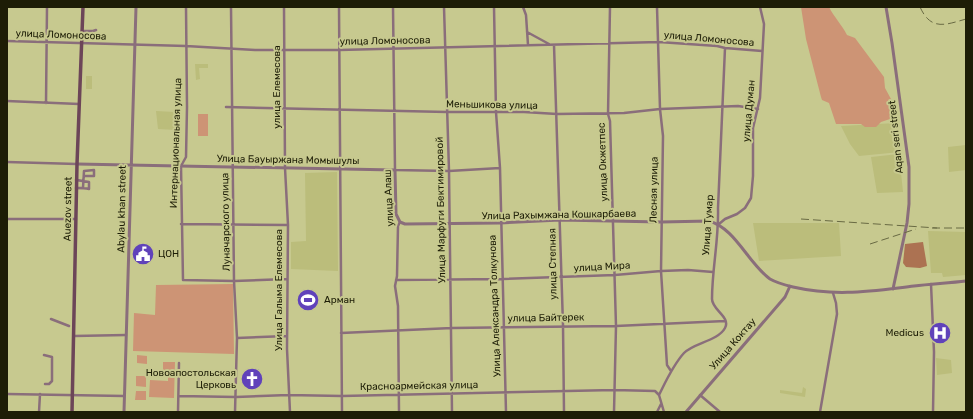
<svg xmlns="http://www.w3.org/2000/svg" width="973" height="419" font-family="Rubik,sans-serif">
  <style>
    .built { fill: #bbbd7b }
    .green { fill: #cd9475 }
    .forest { fill: #ac7252 }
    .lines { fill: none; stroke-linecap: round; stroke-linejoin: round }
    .minor { stroke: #8a6e7b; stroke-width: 2.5 }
    .tertiary { stroke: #8a6e7b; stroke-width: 3 }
    .secondary { stroke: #6c4558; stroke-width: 3.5 }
    .rail { stroke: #696a43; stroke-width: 1; stroke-dasharray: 8 4; stroke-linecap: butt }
    .labels { text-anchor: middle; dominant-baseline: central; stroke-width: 4; stroke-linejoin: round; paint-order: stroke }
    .street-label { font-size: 10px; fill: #1d1d06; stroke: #c7c98f }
    .poi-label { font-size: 10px; fill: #1d1d06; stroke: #c7c98f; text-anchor: start }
  </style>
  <rect width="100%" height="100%" fill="#c7c98f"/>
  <path class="built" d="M195,64H208V68H199L200,79L196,80Z
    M86,76H92V89H86Z
    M156,111L175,112L176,130L158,129Z
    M896,123L900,152L859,156L850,144L841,126Z
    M966,145V170L949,172L948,147Z
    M899,154L903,192L877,193L871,157Z
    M337,172L338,271L291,269V242L306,241L305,173Z
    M753,223H839L841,256L759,261Z
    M928,231L966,232V275L943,277L942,273H931Z
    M936,358L951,360L952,373L937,375Z
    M803,387L806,389L805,397L780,393V390L802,393Z"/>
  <path class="green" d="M801,7H829C834,17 842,25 847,35L855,38L884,77L885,88L891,99L890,104L897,110L898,114L896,117L881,122L876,127H865L861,124H836L829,103L822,100L821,97L806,39Z
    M198,114H208V136H198Z
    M233,284L234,354L133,351L134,313L155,315L156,285Z
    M137,355L147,356V364L137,363Z
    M163,362H175L174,398L149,397L150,380L168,381V376L163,375Z
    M136,376H146V387L136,386Z
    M136,391H146V400H135Z"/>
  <path class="forest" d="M923,242L927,266L920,268L906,267L903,263L905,244Z"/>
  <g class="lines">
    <path class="minor" d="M186,7L187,107L186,157L181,166L183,280L234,281L287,279
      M231,7L234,281L237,338L235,412
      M284,7L285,168L288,225L287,349L290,412
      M339,7L342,412
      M393,7L395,170L449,171L500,168
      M444,7L449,171L452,412
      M494,7L496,112L500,168L506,412
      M523,7L526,15L528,45
      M610,7L608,114L610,121L616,326L614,412
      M657,7L660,109L663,136L661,271L667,365L671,371
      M82,31H93L96,30
      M527,32L549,44
      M7,41L186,46L255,50H339L659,42L717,46L725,48L762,51
      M554,45L563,325L564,412
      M7,101L79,104
      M46,103L47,7
      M226,107L447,112H524L557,114L624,113L660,109L738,106L758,109
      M7,162L77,164
      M76,180L89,182V189C85,188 81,188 76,188H83L84,171L94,170V176H84L83,181L77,180
      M7,219H76
      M181,224L288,225
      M719,224L725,219L737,214L745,208L751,198L753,176V128L760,98L764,24L760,7
      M396,280L503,279L615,275L661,271L688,270L713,272
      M931,284L934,352L933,412
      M51,319L69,326
      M341,333L452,328L616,326L725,321
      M74,336L126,335
      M237,338L287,336
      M44,355L52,357V381L49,384H45
      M7,394L124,396
      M700,395L720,412
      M179,396L236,397L288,395L342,396L614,390L655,391L659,395
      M39,412L40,394
      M178,412L179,363
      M399,412L398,306L395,286L397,276L398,226L400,222
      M657,412L661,404
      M664,412L659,395C666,381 673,365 684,353C693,343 718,341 725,328C731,317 712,310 712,299C712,269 719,239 718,208L725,48
      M820,412L837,314L836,303L833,293"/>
    <path class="tertiary" d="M886,7L892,43L909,167V204L907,223L893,289
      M77,164L395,170L396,214L400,222L405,224L500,223L560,220L661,222L709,221C735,228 748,263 770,279C777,283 785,285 793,287C837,297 871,291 914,286C931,284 949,283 966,281
      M124,412L136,7
      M686,412L785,297L790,286"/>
    <path class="secondary" d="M72,412L77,164L83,7"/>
    <path class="rail" d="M920,7C931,31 945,25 966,19
      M801,219L937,228
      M932,228H966
      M870,244L916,229"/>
  </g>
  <defs>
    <g id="civic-disc" transform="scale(1.15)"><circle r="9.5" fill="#6042ba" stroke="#c7c98f"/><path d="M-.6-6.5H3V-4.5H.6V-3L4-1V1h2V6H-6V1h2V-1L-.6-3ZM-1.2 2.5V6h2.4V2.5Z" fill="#fff"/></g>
    <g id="stadium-disc" transform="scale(1.15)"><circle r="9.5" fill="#6042ba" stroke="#c7c98f"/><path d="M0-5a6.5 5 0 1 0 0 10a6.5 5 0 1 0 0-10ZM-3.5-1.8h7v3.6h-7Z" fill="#fff"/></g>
    <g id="hospital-disc" transform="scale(1.15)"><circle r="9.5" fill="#6042ba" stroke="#c7c98f"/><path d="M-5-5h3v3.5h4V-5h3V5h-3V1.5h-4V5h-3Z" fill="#fff"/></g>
    <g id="church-disc" transform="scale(1.15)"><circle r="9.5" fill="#6042ba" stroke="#c7c98f"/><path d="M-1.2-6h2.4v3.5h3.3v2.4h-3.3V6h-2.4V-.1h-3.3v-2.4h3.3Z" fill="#fff"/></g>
  </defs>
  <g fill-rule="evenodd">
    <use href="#civic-disc" x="143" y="254"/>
    <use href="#stadium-disc" x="308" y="300"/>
    <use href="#hospital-disc" x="940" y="333"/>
    <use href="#church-disc" x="252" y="379"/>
  </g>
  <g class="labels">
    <g class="street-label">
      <text transform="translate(61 35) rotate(2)">улица Ломоносова</text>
      <text transform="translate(709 39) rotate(5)">улица Ломоносова</text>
      <text transform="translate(385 41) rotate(-1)">улица Ломоносова</text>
      <text transform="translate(277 87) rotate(-90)">улица Елемесова</text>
      <text transform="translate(492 105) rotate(1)">Меньшикова улица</text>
      <text transform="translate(749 111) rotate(-85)">улица Думан</text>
      <text transform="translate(896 137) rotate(-96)">Aqan seri street</text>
      <text transform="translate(176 143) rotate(-88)">Интернациональная улица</text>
      <text transform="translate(288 160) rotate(1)">Улица Бауыржана Момышулы</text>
      <text transform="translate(603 162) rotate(-92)">улица Окжетпес</text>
      <text transform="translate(654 190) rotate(-89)">Лесная улица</text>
      <text transform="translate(389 198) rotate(-93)">улица Алаш</text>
      <text transform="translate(68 209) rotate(-89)">Auezov street</text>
      <text transform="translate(122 209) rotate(-89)">Abylau khan street</text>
      <text transform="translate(441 210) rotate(-91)">Улица Марфуги Бектимировой</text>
      <text transform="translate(559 215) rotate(-1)">Улица Рахымжана Кошкарбаева</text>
      <text transform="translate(226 222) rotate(-91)">Луначарского улица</text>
      <text transform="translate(708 225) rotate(-86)">Улица Тумар</text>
      <text transform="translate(553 264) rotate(-91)">улица Степная</text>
      <text transform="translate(602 267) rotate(-3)">улица Мира</text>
      <text transform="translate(279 290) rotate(-90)">Улица Галыма Елемесова</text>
      <text transform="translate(495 306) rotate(-92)">Улица Александра Толкунова</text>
      <text transform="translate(546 318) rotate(-1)">улица Байтерек</text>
      <text transform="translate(733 344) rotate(-49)">Улица Коктау</text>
      <text transform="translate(419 386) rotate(-1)">Красноармейская улица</text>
    </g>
    <g class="poi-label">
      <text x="158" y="254">ЦОН</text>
      <text x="324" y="300">Арман</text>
      <text x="924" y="333" text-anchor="end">Medicus</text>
      <text x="236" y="373" text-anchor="end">Новоапостольская<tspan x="236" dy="12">Церковь</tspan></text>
    </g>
  </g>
  <rect width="973" height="419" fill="none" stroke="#1d1d06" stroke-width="16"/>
</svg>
